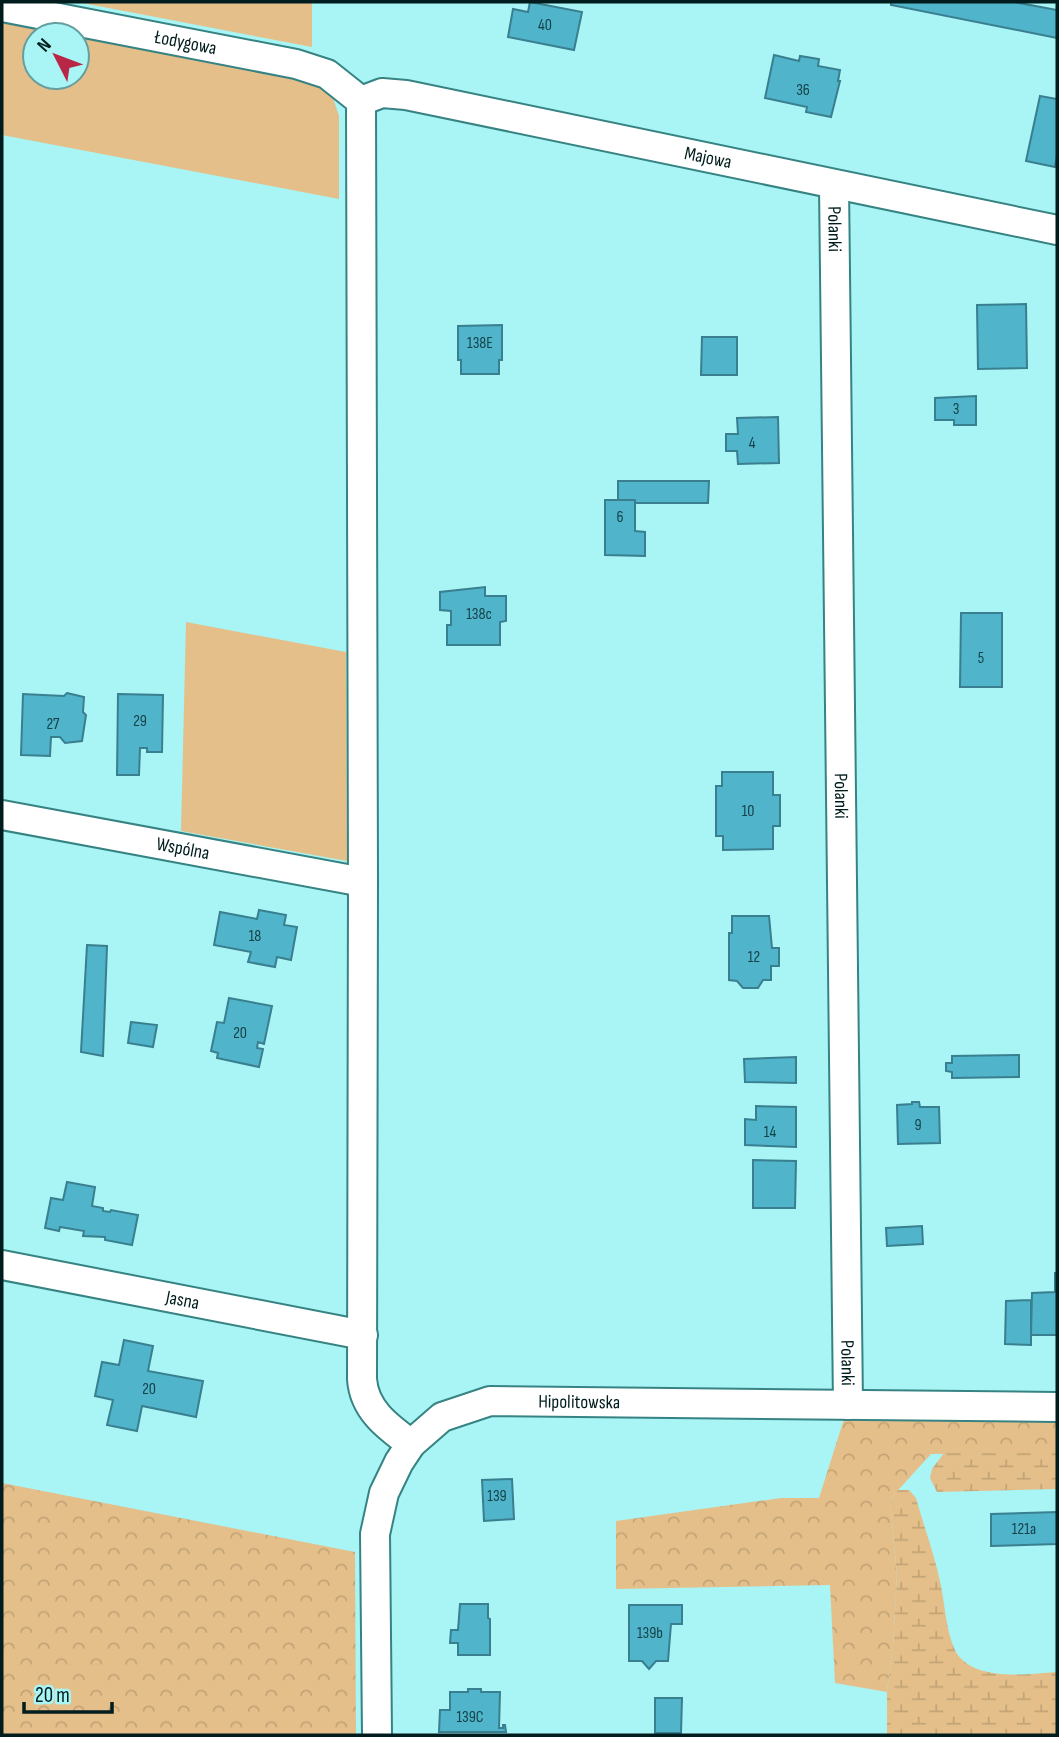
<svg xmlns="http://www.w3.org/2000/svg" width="1059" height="1737" font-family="'Sofia Sans Condensed',sans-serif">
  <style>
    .grass { fill: #e5bf8a }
    .forest { fill: url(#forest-crowns) }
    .wetland { fill: url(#wetland-marsh) }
    .building { fill: #50b4cb; stroke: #397f8f; stroke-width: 2 }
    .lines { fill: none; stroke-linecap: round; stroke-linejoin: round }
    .minor-casing { stroke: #378383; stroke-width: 32 }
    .minor { stroke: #fff; stroke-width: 28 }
    .labels { text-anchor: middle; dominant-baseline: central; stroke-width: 5; stroke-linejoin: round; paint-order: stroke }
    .number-label { font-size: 16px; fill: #144248 }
    .street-label { font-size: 19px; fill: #001c1c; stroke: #a9f4f4 }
  </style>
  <defs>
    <pattern id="forest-crowns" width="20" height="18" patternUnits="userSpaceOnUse" patternTransform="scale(1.75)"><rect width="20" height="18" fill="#e5bf8a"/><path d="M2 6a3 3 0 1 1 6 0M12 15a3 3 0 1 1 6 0" fill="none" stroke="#c3a476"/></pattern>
    <pattern id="wetland-marsh" width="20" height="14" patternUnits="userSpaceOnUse" patternTransform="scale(1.75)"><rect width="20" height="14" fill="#e5bf8a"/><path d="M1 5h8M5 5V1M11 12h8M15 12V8" fill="none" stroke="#c3a476"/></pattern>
  </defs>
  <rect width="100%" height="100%" fill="#a9f4f4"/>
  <path class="grass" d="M77,2H312V47Z
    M2,22L66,35H35V77H77V37L300,80L331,92L339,116V199L2,135Z
    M186,622L346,652L347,861L181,831Z"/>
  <path class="forest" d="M844,1419L1057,1420V1453L931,1454L890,1499L897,1576L893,1645L887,1692L835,1683L830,1585L616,1589V1521L781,1498H819Z
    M2,1483L355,1552L356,1735H2Z"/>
  <path class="wetland" d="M944,1453H1057V1489L937,1492L930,1478L932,1469Z
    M898,1490H909L916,1498C924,1527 935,1556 941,1586C945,1606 946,1629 954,1648C969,1683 1028,1674 1057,1672V1735H887V1692L893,1645L897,1576L890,1499Z"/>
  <path class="building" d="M530,2L582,12L574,50L508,37L513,9L528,12Z
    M891,2H1014L1057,10V38L891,5Z
    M774,55L799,61L800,56L819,59L818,66L840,70L838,81H840L831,117L806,112L807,107L765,98Z
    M1040,96L1057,99V155L1055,167L1026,161Z
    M1026,304L1027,368L978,369L977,305Z
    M502,325V360H499V374H461V360H458V326Z
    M702,337H737V375H701Z
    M976,396V425H954V420H935V398Z
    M778,417L779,463L738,464L737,451H726V434H738L737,418Z
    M618,481H709L708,503H635V500H618Z
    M605,500H635V531L645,532V556L605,555Z
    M485,587V596H506V621L500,622V645H447V625H451V611L440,610V592Z
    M961,613H1002V687H960Z
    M67,693L84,697L83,712L86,715L82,741L65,743L60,737H51L50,756L21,755L23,694L64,696Z
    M118,694L163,695L162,752H147V748H140L139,775H117Z
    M722,772H773V795H780V826H773V849L723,850V836H716V786H722Z
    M259,910L286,915L284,925L297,927L291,960L277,957L275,967L248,962L251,952L214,945L220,912L257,919Z
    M732,916H769L772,948H779V966H771V980H763L758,988H743L737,981L729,980V933H732Z
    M87,945L107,946L103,1056L81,1052Z
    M229,998L272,1006L264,1044L258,1042L257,1048L263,1049L259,1067L217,1058L218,1053L211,1051L217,1022L224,1023Z
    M131,1022L157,1025L153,1047L128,1043Z
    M1019,1055V1077L952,1078V1072L946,1071V1063H952V1056Z
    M796,1057V1083L745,1082L744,1059Z
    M912,1102H919L920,1107H939L940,1143L898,1144L897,1105L912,1104Z
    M756,1106L796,1107V1147L745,1145V1119L756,1120Z
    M753,1160L796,1161L795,1208H753Z
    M67,1182L95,1187L92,1206L103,1208V1211L110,1212L111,1210L138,1215L132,1245L105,1240V1237L83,1236L84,1231L60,1227L59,1231L45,1228L51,1198L63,1200Z
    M922,1226L923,1244L887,1246L886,1228Z
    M1055,1273H1057V1335H1031L1032,1293L1055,1292Z
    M1031,1300V1345L1005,1344L1006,1301Z
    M124,1340L153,1346L148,1371L203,1381L196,1417L142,1406L137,1431L107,1425L113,1400L95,1396L102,1362L119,1365Z
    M512,1479L514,1519L484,1521L482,1480Z
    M1057,1512V1544L991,1546V1514Z
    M460,1604H488V1618L490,1619V1655H458V1643H450L451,1630H458Z
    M629,1605H682V1624H671L668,1661H656L649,1669L642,1661H629Z
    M468,1689H481V1692H500L499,1728H503V1725H505L506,1732H439L440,1710H450V1692H468Z
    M655,1698H682L681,1733H655Z"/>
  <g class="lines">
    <g class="minor-casing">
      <g id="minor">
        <path id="s1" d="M2,7L296,64L327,74L361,101"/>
        <path d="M361,101L363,882L362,1379C364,1410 388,1427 411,1444"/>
        <path id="s2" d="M361,101L382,93L406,95L1057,230"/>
        <path id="s3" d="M834,185L848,1405"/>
        <path id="s4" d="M2,815L363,882"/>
        <path id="s5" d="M2,1265L363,1335"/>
        <path id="s6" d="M377,1735L375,1534L384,1493L399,1462L411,1444L442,1417L490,1401L1057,1407"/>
      </g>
    </g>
    <use href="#minor" class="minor"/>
  </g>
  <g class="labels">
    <g class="number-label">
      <text x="545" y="25">40</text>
      <text x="803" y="90">36</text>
      <text x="480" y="343">138E</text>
      <text x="956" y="409">3</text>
      <text x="752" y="443">4</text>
      <text x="620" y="517">6</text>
      <text x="479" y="614">138c</text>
      <text x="981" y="658">5</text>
      <text x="140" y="721">29</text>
      <text x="53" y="724">27</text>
      <text x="748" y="811">10</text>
      <text x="255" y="936">18</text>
      <text x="754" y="957">12</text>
      <text x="240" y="1033">20</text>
      <text x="918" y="1125">9</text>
      <text x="770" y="1132">14</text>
      <text x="149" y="1389">20</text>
      <text x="497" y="1496">139</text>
      <text x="1024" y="1529">121a</text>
      <text x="650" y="1633">139b</text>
      <text x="470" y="1717">139C</text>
    </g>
    <g class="street-label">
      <text stroke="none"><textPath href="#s1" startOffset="187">Łodygowa</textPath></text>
      <text stroke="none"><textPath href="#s2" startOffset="355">Majowa</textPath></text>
      <text stroke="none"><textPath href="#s3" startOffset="44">Polanki</textPath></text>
      <text stroke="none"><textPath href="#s3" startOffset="611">Polanki</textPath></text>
      <text stroke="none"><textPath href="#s4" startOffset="184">Wspólna</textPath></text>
      <text stroke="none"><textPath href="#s5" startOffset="184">Jasna</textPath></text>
      <text stroke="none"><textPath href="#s3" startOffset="1178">Polanki</textPath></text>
      <text stroke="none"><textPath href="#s6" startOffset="480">Hipolitowska</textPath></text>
    </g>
  </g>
  <rect width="1059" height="1737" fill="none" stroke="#001c1c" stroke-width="7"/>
  <g transform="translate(56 56) rotate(312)"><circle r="33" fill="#a9f4f4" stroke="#659e9e" stroke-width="2"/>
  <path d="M0-5L12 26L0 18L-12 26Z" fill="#b82745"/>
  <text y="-10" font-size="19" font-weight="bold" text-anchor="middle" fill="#001c1c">N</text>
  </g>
  <path d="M24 1702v10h88v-10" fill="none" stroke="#001c1c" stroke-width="3.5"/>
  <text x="35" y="1702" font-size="21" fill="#001c1c" stroke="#a9f4f4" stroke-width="5" paint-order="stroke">20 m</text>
</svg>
